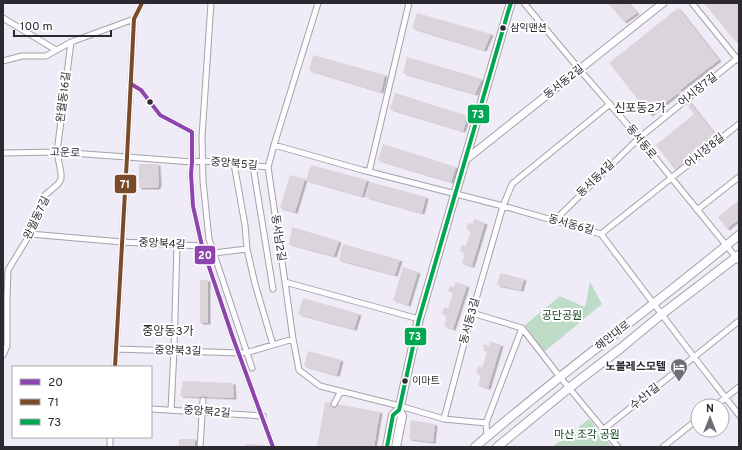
<svg xmlns="http://www.w3.org/2000/svg" width="742" height="450" font-family="Overpass,'Noto Sans KR',sans-serif">
  <style>
    .green { fill: #bedbc7 }
    .building { fill: #dbd4db; filter: url(#shadow) }
    .lines { fill: none; stroke-linecap: round; stroke-linejoin: round }
    .minor-casing { stroke: #a5a2a9; stroke-width: 7 }
    .secondary-casing { stroke: #a5a2a9; stroke-width: 9 }
    .primary-casing { stroke: #a5a2a9; stroke-width: 10 }
    .minor { stroke: #fdfcfe; stroke-width: 5 }
    .secondary { stroke: #fdfcfe; stroke-width: 7 }
    .primary { stroke: #fdfcfe; stroke-width: 8 }
    .bus-1-casing { stroke: #fff; stroke-width: 7 }
    .bus-2-casing { stroke: #fff; stroke-width: 7 }
    .bus-3-casing { stroke: #fff; stroke-width: 7 }
    .bus-1 { stroke: #8e44ad; stroke-width: 4 }
    .bus-2 { stroke: #7a4b2a; stroke-width: 4 }
    .bus-3 { stroke: #00a651; stroke-width: 4 }
    .bus-dot { fill: #2c2931; stroke: #fff; stroke-width: 1.5 }
    .labels { text-anchor: middle; dominant-baseline: central; stroke-width: 4; stroke-linejoin: round; paint-order: stroke }
    .bus-label { font-size: 10px; fill: #2c2931; stroke: #fff; text-anchor: start }
    .street-label { font-size: 11px; fill: #2c2931; stroke: #fff }
    .park-label { font-size: 11px; fill: #134421; stroke: #fff }
    .poi-label { font-size: 11px; font-weight: bold; fill: #2c2931; stroke: #fff; text-anchor: end }
    .neighbourhood-label { font-size: 12px; fill: #2c2931; stroke: #fff }
    .line-badge { stroke: #fff; stroke-width: 1.5 }
    .badge-label { font-size: 11px; text-anchor: middle; font-weight: bold; fill: #fff }
  </style>
  <defs>
    <filter id="shadow"><feDropShadow dx="2.5" dy="1.5" stdDeviation="0" flood-color="#0004"/></filter>
  </defs>
  <rect width="100%" height="100%" fill="#f0ecf7"/>
  <path class="green" d="M590,282L602,304L544,352L525,325L560,296L585,307Z
    M589,419L612,447H552Z"/>
  <path class="building" d="M608,3H628L637,13L624,22Z
    M704,3H739V39L736,42Z
    M678,8L719,60L680,90L717,137L675,170L656,145L694,114L678,93L650,115L609,63Z
    M417,13L491,34L484,50L412,28Z
    M313,55L385,75L381,92L309,70Z
    M407,57L482,79L475,94L403,73Z
    M395,93L468,116L463,131L390,109Z
    M383,144L456,167L451,182L378,160Z
    M139,164H158L159,185L157,188H139Z
    M311,165L367,180L362,196L306,180Z
    M290,175L305,179L295,212L280,208Z
    M370,182L426,197L422,213L366,197Z
    M739,200V219L727,229L718,217Z
    M474,219L485,223L472,266L462,263L465,253L460,251L462,245L466,246L471,230L466,229L468,223L473,224Z
    M292,227L339,241L334,256L289,244Z
    M343,244L400,260L395,275L339,260Z
    M403,267L418,272L408,305L393,300Z
    M500,273L524,279L521,290L497,285Z
    M200,280H208V323H200Z
    M456,282L467,286L453,329L444,326L447,316L442,314L444,307L448,309L453,293L448,291L450,286L454,287Z
    M303,298L359,314L354,329L298,314Z
    M490,341L501,345L488,388L478,385L481,375L476,373L478,366L482,368L487,352L483,350L484,344L489,346Z
    M308,351L341,360L337,375L304,366Z
    M183,381L233,383L234,398L180,396Z
    M325,402L380,412L374,447H317Z
    M411,420L435,424L433,442L409,439Z
    M179,439H195V447H179Z
    M246,444L264,445V447H246Z"/>
  <g class="lines">
    <g class="minor-casing">
      <path id="minor" d="M211,3L202,137L203,181L209,239L252,368
        M318,3L274,145L268,167L285,282L293,339L299,370L320,386L400,406L444,419L486,423
        M524,3L580,70L639,138L739,261
        M692,3L738,60
        M3,18L56,50
        M3,61L22,56H46L71,42L134,19
        M131,84L141,90L160,115L192,132V162L191,174L193,206L202,246L233,338L273,447
        M274,145L362,170L503,206L601,234L694,357L739,415
        M3,153L57,152L127,157L192,162L203,161L268,167
        M234,164L245,225L247,249
        M253,166L273,289
        M369,172L409,3
        M697,210L739,177
        M554,221L639,138L739,57
        M30,234L122,242L202,246
        M601,234L739,124
        M214,253L247,249L255,284L273,345
        M285,282L419,319
        M472,313L522,328L560,377L618,447
        M116,349L240,353L249,352L293,339
        M3,355L7,346V297L8,270L30,234L44,196L58,184L61,179V173L57,152L71,42
        M115,367L127,157L134,19L142,3
        M334,404L341,391
        M715,406L739,387
        M151,409L263,416
        M171,410L174,350L177,245
        M444,419L472,313L503,206L512,184L610,104
        M604,429L739,321
        M487,436L486,423L522,328
        M110,447V437
        M200,447L203,400
        M663,447L698,419"/>
    </g>
    <g class="secondary-casing">
      <path id="secondary" d="M464,161L663,3"/>
    </g>
    <g class="primary-casing">
      <path id="primary" d="M387,447L393,415L399,410L400,406L419,319L508,12L511,3
        M396,447L402,416L399,410
        M475,447C560,373 652,308 739,235
        M497,447L569,388L621,348L662,314L739,255"/>
    </g>
    <use href="#minor" class="minor"/>
    <use href="#secondary" class="secondary"/>
    <use href="#primary" class="primary"/>
    <g class="bus-1-casing">
      <path id="bus-1" d="M131,84L141,90L160,115L192,132V162L191,174L193,206L202,246L233,338L273,447"/>
    </g>
    <g class="bus-2-casing">
      <path id="bus-2" d="M115,367L127,157L134,19L142,3"/>
    </g>
    <g class="bus-3-casing">
      <path id="bus-3" d="M387,447L393,415L399,410L400,406L419,319L508,12L511,3"/>
    </g>
    <use href="#bus-1" class="bus-1"/>
    <use href="#bus-2" class="bus-2"/>
    <use href="#bus-3" class="bus-3"/>
  </g>
  <defs>
    <g id="hotel-pin" transform="scale(0.9)"><path d="M0 17L-7.5 6A9.5 9.5 0 1 1 7.5 6Z" fill="#716d76" stroke="#fff"/><path d="M-6-4.5h1.5V1H6V5H4.5V3h-9V5H-6ZM-4 0a1.8 1.8 0 1 1 3.6 0ZM.5 0V-2.5h3Q6-2.5 6 0Z" fill="#fff"/></g>
  </defs>
  <g fill-rule="evenodd">
    <use href="#hotel-pin" x="679" y="367"/>
  </g>
  <g class="bus-dot">
    <circle cx="503" cy="28" r="3.5"/>
    <circle cx="150" cy="102" r="3.5"/>
    <circle cx="405" cy="381" r="3.5"/>
  </g>
  <g class="labels">
    <g class="bus-label">
      <text x="510" y="28">삼익맨션</text>
      <text x="412" y="381">이마트</text>
    </g>
    <g class="street-label">
      <text transform="translate(564 82) rotate(-38)">동서동2길</text>
      <text transform="translate(698 90) rotate(-39)">어시장7길</text>
      <text transform="translate(64 97) rotate(-83)">완월동16길</text>
      <text transform="translate(641 142) rotate(51)">동서동로</text>
      <text transform="translate(705 151) rotate(-39)">어시장8길</text>
      <text transform="translate(65 153) rotate(2)">고운로</text>
      <text transform="translate(234 164) rotate(5)">중앙북5길</text>
      <text transform="translate(596 179) rotate(-44)">동서동4길</text>
      <text transform="translate(37 218) rotate(-65)">완월동7길</text>
      <text transform="translate(571 225) rotate(16)">동서동6길</text>
      <text transform="translate(278 238) rotate(82)">동서남2길</text>
      <text transform="translate(162 244) rotate(3)">중앙북4길</text>
      <text transform="translate(470 321) rotate(-75)">동서동3길</text>
      <text transform="translate(613 336) rotate(-38)">해안대로</text>
      <text transform="translate(178 351) rotate(2)">중앙북3길</text>
      <text transform="translate(645 397) rotate(-39)">수산1길</text>
      <text transform="translate(207 412) rotate(4)">중앙북2길</text>
    </g>
    <g class="park-label">
      <text x="562" y="316">공단공원</text>
      <text x="587" y="435">마산 조각 공원</text>
    </g>
    <g class="poi-label">
      <text x="666" y="367">노블레스모텔</text>
    </g>
    <g class="neighbourhood-label">
      <text x="640" y="109">신포동2가</text>
      <text x="168" y="332">중앙동3가</text>
    </g>
  </g>
  <g class="line-badge">
    <rect x="467" y="104" width="23" height="20" rx="4" fill="#00a651"/>
    <rect x="114" y="174" width="23" height="20" rx="4" fill="#7a4b2a"/>
    <rect x="194" y="245" width="22" height="20" rx="4" fill="#8e44ad"/>
    <rect x="404" y="327" width="23" height="19" rx="4" fill="#00a651"/>
  </g>
  <g class="badge-label">
    <text x="478" y="118">73</text>
    <text x="125" y="188">71</text>
    <text x="205" y="259">20</text>
    <text x="415" y="340">73</text>
  </g>
  <rect width="742" height="450" fill="none" stroke="#2c2931" stroke-width="8"/>
  <rect x="12" y="366" width="140" height="72" fill="#ffffff" stroke="#aba9ad"/>
  <rect x="20" y="379" width="20" height="6" fill="#8e44ad" stroke="#aba9ad"/>
  <text x="48" y="386" font-size="12" fill="#2c2931">20</text>
  <rect x="20" y="399" width="20" height="6" fill="#7a4b2a" stroke="#aba9ad"/>
  <text x="48" y="406" font-size="12" fill="#2c2931">71</text>
  <rect x="20" y="419" width="20" height="6" fill="#00a651" stroke="#aba9ad"/>
  <text x="48" y="426" font-size="12" fill="#2c2931">73</text>
  <g transform="translate(710 418)"><circle r="19" fill="#ffffff" stroke="#aba9ad"/>
  <path d="M0-3L7 15L0 10L-7 15Z" fill="#716d76"/>
  <text y="-6" font-size="11" font-weight="bold" text-anchor="middle" fill="#2c2931">N</text>
  </g>
  <path d="M14 30v6h97v-6" fill="none" stroke="#2c2931" stroke-width="2"/>
  <text x="20" y="30" font-size="12" fill="#2c2931" stroke="#ffffff" stroke-width="3" paint-order="stroke">100 m</text>
</svg>
